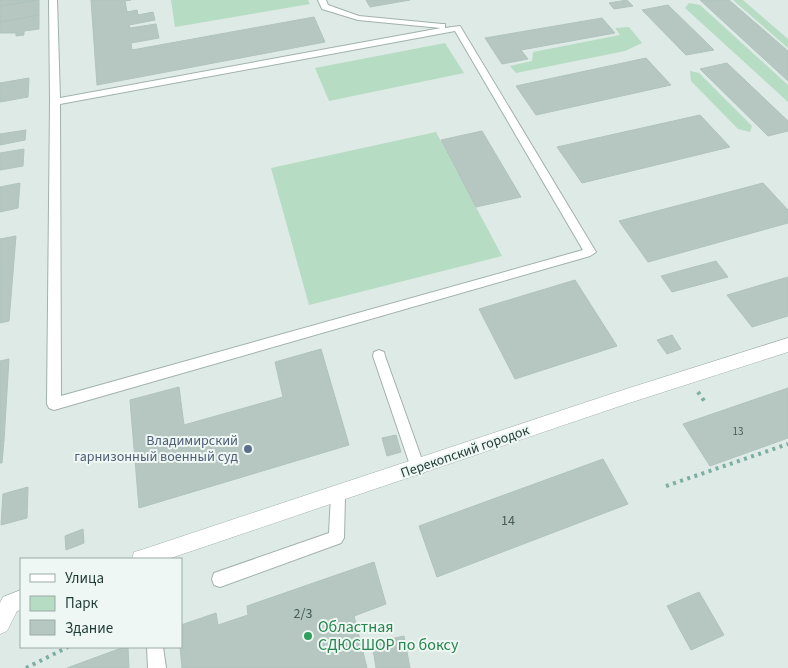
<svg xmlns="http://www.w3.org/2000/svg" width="788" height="668" font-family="'Source Sans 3',sans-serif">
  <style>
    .green { fill: #b6dcc3 }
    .building { fill: #b6c7c1; stroke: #b0c3bd }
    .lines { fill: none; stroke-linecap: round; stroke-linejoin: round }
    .lane-casing { stroke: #a1b1ac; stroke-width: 2 }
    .street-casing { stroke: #a1b1ac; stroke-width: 1 }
    .path { stroke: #7eaea2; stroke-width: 4; stroke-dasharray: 3 4.5; stroke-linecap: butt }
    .lane { fill: #fff; fill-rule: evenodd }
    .street { fill: #fff; fill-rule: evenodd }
    .service-dot { fill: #5c6f8a; stroke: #eef7f3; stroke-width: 2 }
    .leisure-dot { fill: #2e9e5b; stroke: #eef7f3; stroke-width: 2 }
    .labels { text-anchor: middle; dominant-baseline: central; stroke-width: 4; stroke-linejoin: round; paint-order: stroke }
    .number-label { font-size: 11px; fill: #455c57 }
    .service-label { font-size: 14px; fill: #4e5e75; stroke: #eef7f3; text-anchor: end }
    .street-label { font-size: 14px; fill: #1f3934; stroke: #eef7f3 }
    .near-number-label { font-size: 14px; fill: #455c57 }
    .near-leisure-label { font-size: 16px; fill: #27864d; stroke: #eef7f3; text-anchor: start }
  </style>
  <rect width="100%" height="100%" fill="#deeae5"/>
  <path class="green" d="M171,0H308L310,4L175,27Z
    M733,0H743L788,39V48Z
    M689,3L700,5L788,85V102L685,8Z
    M629,27L642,43L625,51L516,73L510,66L532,61L533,52L620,35L615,28Z
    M445,43L464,73L329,101L315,68Z
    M690,71L699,73L752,126L750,132L738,129L691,81Z
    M436,132L502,256L309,305L271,168Z"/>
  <path class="building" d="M0,0H38L0,6Z
    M39,0V15L0,22V6Z
    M91,0H131L125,1L127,12L137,10L138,15L153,12L155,20L129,25L130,28L156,24L159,38L131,43L132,50L314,17L325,42L97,85Z
    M366,0H410L370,7Z
    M627,0L633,6L614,9L609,3Z
    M700,0H729L788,51V81Z
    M668,5L714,50L686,55L642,10Z
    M39,15V29L24,31V35L16,36V33H0V22Z
    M602,18L615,33L521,50L528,59L502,64L485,38Z
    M646,58L671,85L536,115L516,86Z
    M727,63L788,121V131L768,136L700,69Z
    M29,78L28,97L0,102V83Z
    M700,115L730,147L582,183L557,147Z
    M26,130L25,140L0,145V134Z
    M482,131L521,197L476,207L441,140Z
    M24,149L23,166L0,170V153Z
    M20,183L18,208L0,212V187Z
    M763,183L788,210V223L648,262L619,221Z
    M16,236L9,321L0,323V239Z
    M716,261L728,277L672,292L661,276Z
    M788,277V316L752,327L727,295Z
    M575,280L617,346L515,379L479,309Z
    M672,335L681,349L667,354L657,340Z
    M321,349L349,445L139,508L130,400L179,387L184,425L283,397L275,362Z
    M9,359L4,440L0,441V361Z
    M788,388V438L710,466L683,424Z
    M396,435L401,452L387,456L382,438Z
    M4,440L2,463H0V441Z
    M603,459L628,504L437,577L419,526Z
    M28,487L27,518L1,525L3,494Z
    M83,529L84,543L66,550L65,536Z
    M374,562L386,604L354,616L367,668H182L180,647L181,625L216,613L218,625L248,615L247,606Z
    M699,592L724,635L691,650L667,606Z
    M404,636L410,668H376L372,643Z
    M124,647H128L129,668H67Z"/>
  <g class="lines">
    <g class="lane-casing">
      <path id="lane" d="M49,0H57L60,98L441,28L358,20L322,9L318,0H326L328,5L359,16L442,24H445V28L460,26L596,252L590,256L54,410L49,408L47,404L50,102ZM455,31L583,250L61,396L60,104Z
        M379,350L384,352L385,356L425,468L423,473L418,475L413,473L411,468L373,356L374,352Z
        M338,488L343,490L345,495L344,538L341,543L220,587L214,585L212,579L214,573L329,533L331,495L333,490Z
        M147,647H163L166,668H148Z"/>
    </g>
    <g class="street-casing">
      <path id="street" d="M788,338V352L626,404L168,559H132L134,552L141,550L626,389Z
        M21,590V610L17,611L7,631L0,634V603L3,597Z"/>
    </g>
    <path class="path" d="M698,392L705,402
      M666,486L788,444
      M26,668L68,647"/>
    <use href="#lane" class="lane"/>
    <use href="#street" class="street"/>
  </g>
  <circle class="service-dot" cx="248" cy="449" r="5"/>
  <circle class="leisure-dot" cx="308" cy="636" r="5"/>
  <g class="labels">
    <g class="number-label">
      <text x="738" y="431">13</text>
    </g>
    <g class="service-label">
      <text x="238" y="441">Владимирский<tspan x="238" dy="16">гарнизонный военный суд</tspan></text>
    </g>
    <g class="street-label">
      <text transform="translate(465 452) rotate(-19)">Перекопский городок</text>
    </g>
    <g class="near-number-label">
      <text x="508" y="521">14</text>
      <text x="303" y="614">2/3</text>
    </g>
    <g class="near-leisure-label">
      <text x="318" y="627">Областная<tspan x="318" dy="18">СДЮСШОР по боксу</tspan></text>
    </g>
  </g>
  <rect x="20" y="558" width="162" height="90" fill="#eef7f3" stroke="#9baba7"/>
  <rect x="30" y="574" width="25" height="8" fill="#ffffff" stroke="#9baba7"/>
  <text x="65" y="583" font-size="15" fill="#1f3934">Улица</text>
  <rect x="30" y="596" width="25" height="15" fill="#b6dcc3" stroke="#9baba7"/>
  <text x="65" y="608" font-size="15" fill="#1f3934">Парк</text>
  <rect x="30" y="620" width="25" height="15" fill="#b6c7c1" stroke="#9baba7"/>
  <text x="65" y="633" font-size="15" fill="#1f3934">Здание</text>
</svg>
